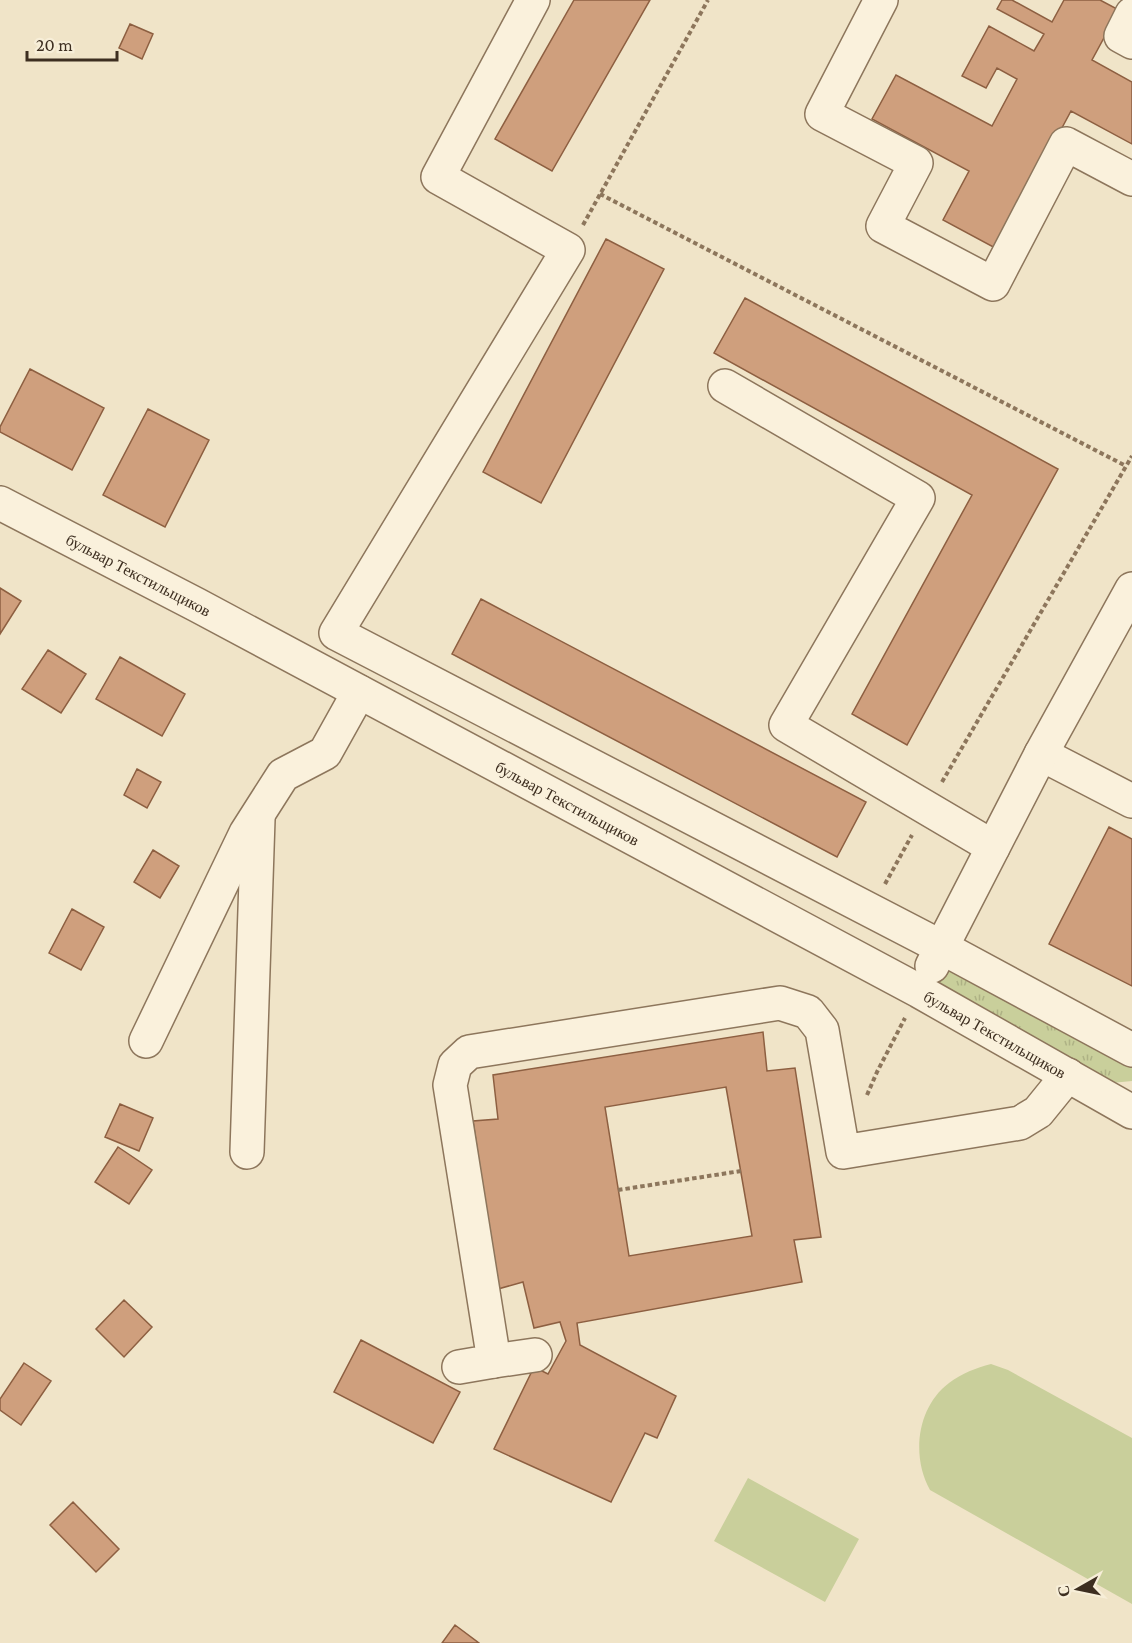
<svg xmlns="http://www.w3.org/2000/svg" width="1132" height="1643" font-family="'Crimson Pro',serif">
  <style>
    .grass { fill: url(#grass-tufts) }
    .pitch { fill: #c9cf9b }
    .building { fill: #cf9f7d; stroke: #8d5f41; stroke-width: 1.5; fill-rule: evenodd }
    .lines { fill: none; stroke-linecap: round; stroke-linejoin: round }
    .minor-casing { stroke: #8d765c; stroke-width: 36 }
    .path { stroke: #8d765c; stroke-width: 4; stroke-dasharray: 4.5 3; stroke-linecap: butt }
    .minor { stroke: #faf1dc; stroke-width: 33 }
    .labels { text-anchor: middle; dominant-baseline: central; stroke-width: 5; stroke-linejoin: round; paint-order: stroke }
    .street-label { font-size: 16px; fill: #3d2e20; stroke: #f7eed8 }
  </style>
  <defs>
    <pattern id="grass-tufts" width="24" height="20" patternUnits="userSpaceOnUse" patternTransform="scale(1.5)"><rect width="24" height="20" fill="#c9cf9b"/><path d="M3 7l-1-3M5 7V3M7 7l1-3M15 17l-1-3M17 17v-4M19 17l1-3" fill="none" stroke="#aeb285"/></pattern>
  </defs>
  <rect width="100%" height="100%" fill="#f0e4c8"/>
  <path class="grass" d="M943,957L1132,1055V1081L1101,1084L928,986Z"/>
  <path class="pitch" d="M991,1364L1008,1370L1132,1438V1604L930,1490C911,1456 917,1407 949,1383C962,1373 976,1368 991,1364Z
    M748,1478L859,1539L825,1602L714,1541Z"/>
  <path class="building" d="M574,0H650L552,171L495,139Z
    M1002,0H1012L1052,22L1064,0H1100L1119,10L1092,60L1132,82V144L1071,111L997,249L943,220L969,171L872,119L896,75L992,126L1017,79L997,68L986,88L962,76L989,26L1034,51L1044,34L997,9Z
    M130,24L153,34L142,59L119,48Z
    M606,239L664,269L541,503L483,472Z
    M745,298L1058,469L907,745L852,714L972,495L714,353Z
    M30,369L104,408L72,470L0,432V427Z
    M148,409L209,440L165,527L103,495Z
    M0,588L21,601L0,634Z
    M481,599L866,802L837,857L452,654Z
    M48,650L86,674L61,713L22,689Z
    M120,657L185,694L162,736L96,699Z
    M137,769L161,782L147,808L124,795Z
    M1109,827L1132,839V986L1049,944Z
    M153,850L179,866L160,898L134,882Z
    M72,909L104,927L81,970L49,953Z
    M763,1032L767,1071L795,1068L809,1158L821,1237L794,1240L802,1282L577,1323L580,1345L676,1396L657,1438L645,1433L611,1502L494,1449L534,1367L548,1374L566,1341L560,1322L534,1328L523,1282L498,1289L473,1121L498,1119L493,1075ZM726,1087L752,1236L629,1256L605,1107Z
    M120,1104L153,1118L139,1151L105,1137Z
    M118,1147L152,1170L129,1204L95,1182Z
    M124,1300L152,1327L124,1357L96,1329Z
    M361,1340L460,1392L433,1443L334,1392Z
    M24,1363L51,1381L21,1425L0,1410V1399Z
    M73,1502L119,1549L96,1572L50,1525Z
    M455,1625L479,1643H442Z"/>
  <g class="lines">
    <g class="minor-casing">
      <g id="minor">
        <path d="M533,0L438,177L568,250L336,633L941,947L1132,1050"/>
        <path d="M881,0L822,114L916,163L883,226L993,284L1066,144L1132,179"/>
        <path d="M1132,14L1121,36L1132,42"/>
        <path d="M725,386L918,498L786,725L993,847"/>
        <path id="s1" d="M0,503L197,605L919,991L1132,1112"/>
        <path d="M1041,754L1132,801"/>
        <path d="M932,966L1041,754L1132,589"/>
        <path d="M146,1041L246,833L283,775L325,753L359,692"/>
        <path d="M247,1152L258,819"/>
        <path d="M494,1361L535,1355"/>
        <path d="M459,1367L494,1361L450,1085L455,1065L469,1052L780,1003L808,1012L822,1030L843,1152L1020,1123L1038,1112L1068,1075"/>
      </g>
    </g>
    <path class="path" d="M600,194L1126,466
      M583,225L708,0
      M942,782L1132,456
      M885,884L912,835
      M867,1095L877,1072L905,1018
      M618,1190L741,1171"/>
    <use href="#minor" class="minor"/>
  </g>
  <g class="labels">
    <g class="street-label">
      <text stroke="none"><textPath href="#s1" startOffset="156">бульвар Текстильщиков</textPath></text>
      <text stroke="none"><textPath href="#s1" startOffset="642">бульвар Текстильщиков</textPath></text>
      <text stroke="none"><textPath href="#s1" startOffset="1128">бульвар Текстильщиков</textPath></text>
    </g>
  </g>
  <g transform="translate(1078 1589) rotate(261)" stroke="#f7eed8" stroke-width="4.5" paint-order="stroke">
  <path d="M0-4.5L10 22L0 15L-10 22Z" fill="#3d2e20"/>
  <text y="-9" font-size="16" font-weight="bold" text-anchor="middle" fill="#3d2e20">С</text>
  </g>
  <path d="M27 51v9h90v-9" fill="none" stroke="#3d2e20" stroke-width="3"/>
  <text x="36" y="51" font-size="18" fill="#3d2e20" stroke="#f7eed8" stroke-width="4.5" paint-order="stroke">20 m</text>
</svg>
